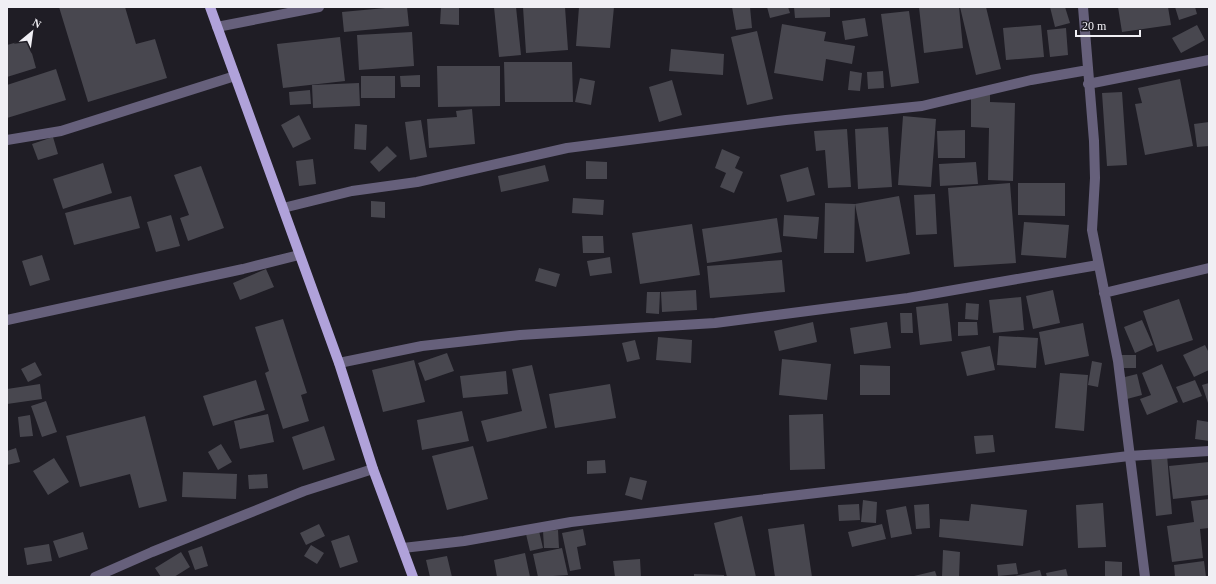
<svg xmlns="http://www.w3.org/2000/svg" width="1216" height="584" font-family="Georgia,serif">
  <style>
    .building { fill: #48474f }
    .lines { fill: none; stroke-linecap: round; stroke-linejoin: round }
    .minor { stroke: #66607b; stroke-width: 10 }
    .major { stroke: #b0a2da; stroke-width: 10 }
  </style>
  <rect width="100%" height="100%" fill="#1f1d25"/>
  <path class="building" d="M59,7H125L136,44L155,39L167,78L88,102Z
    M396,7H407L409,26L344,32L342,12Z
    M441,7H459V25L440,24Z
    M494,7H516L521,55L499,57Z
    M523,7H565L568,50L526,53Z
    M579,7H614L610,48L576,46Z
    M732,7H750L752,28L736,30Z
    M767,7H788L790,13L770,18Z
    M794,7H830V17L795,18Z
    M919,7H959L963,48L924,53Z
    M960,7H986L1001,69L976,75Z
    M1050,7H1065L1070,23L1055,27Z
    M1118,7H1168L1171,25L1122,32Z
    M1175,7H1195L1197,14L1179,20Z
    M909,11L919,83L891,87L881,14Z
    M865,18L868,36L845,40L842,21Z
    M782,24L826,32L824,41L855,46L852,64L826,59L823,81L774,73Z
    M1041,25L1044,57L1006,60L1003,28Z
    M1197,25L1205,40L1181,53L1172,38Z
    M1066,28L1068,55L1050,57L1047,30Z
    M757,31L773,99L747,105L731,37Z
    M412,32L414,66L359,70L357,35Z
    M340,37L345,81L283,88L277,44Z
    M28,39L36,68L7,77V45Z
    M671,49L724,54L723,75L669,71Z
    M504,62H572L573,102H505Z
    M437,66H500V106L438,107Z
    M56,69L66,100L7,118V85Z
    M850,71L862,73L860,91L848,90Z
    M883,71L884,88L868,89L867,72Z
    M420,75V87H401L400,76Z
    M361,76H395V98H361Z
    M580,78L595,81L591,105L575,102Z
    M1180,79L1193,146L1145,155L1135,104L1142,103L1138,88Z
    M672,80L682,115L659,122L649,87Z
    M359,83L360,106L313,108L312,85Z
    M310,90L311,104L290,105L289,92Z
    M971,92L990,93V102L1015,103L1013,181L988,180L989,128L971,127Z
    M1122,92L1127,165L1107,166L1102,93Z
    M472,109L475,144L429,148L427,119L457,117L456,111Z
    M299,115L311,139L293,148L281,125Z
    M903,116L936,119L931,187L898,185Z
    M421,120L427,157L410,160L405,122Z
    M1209,122V146L1197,147L1194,124Z
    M355,124L367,125L366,150L354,149Z
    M888,127L892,187L858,189L855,129Z
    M847,129L851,187L828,188L825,150L816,151L814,131Z
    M965,130V158H938L937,131Z
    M53,137L58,154L38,160L32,144Z
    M387,146L397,156L379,172L370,162Z
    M722,149L740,157L735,168L743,172L734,193L720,187L726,173L715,168Z
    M313,159L316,184L299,186L296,161Z
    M586,161L607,162V179H586Z
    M976,162L978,184L940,186L939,164Z
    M103,163L112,193L63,209L53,179Z
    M545,165L549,181L501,192L498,176Z
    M201,166L224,228L188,241L180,218L189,215L174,175Z
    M808,167L815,195L787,202L780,175Z
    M1010,183L1016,263L954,267L948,188Z
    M1018,183H1065V216L1018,215Z
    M935,194L937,234L916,235L914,195Z
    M131,196L140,228L74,245L65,213Z
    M899,196L910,254L866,262L855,204Z
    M573,198L604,200L603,215L572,213Z
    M371,201L385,202V218L371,217Z
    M825,203L855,204L854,253H824Z
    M171,215L180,246L156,252L147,222Z
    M784,215L819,217L817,239L783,236Z
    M777,218L782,252L707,263L702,229Z
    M1024,222L1069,225L1066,258L1021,255Z
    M692,224L700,275L640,284L632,233Z
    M582,236H603L604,253H583Z
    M42,255L50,280L30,286L22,261Z
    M610,257L612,273L590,276L587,261Z
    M782,260L785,292L710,298L707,266Z
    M539,268L560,274L556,287L535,281Z
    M266,269L274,287L240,300L233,283Z
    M696,290L697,310L662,312L661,292Z
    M1053,290L1060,323L1033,329L1026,296Z
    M647,292H660L659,314L646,313Z
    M1021,297L1024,330L993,333L989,300Z
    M1179,299L1193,340L1157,352L1143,311Z
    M948,303L952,341L920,345L916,307Z
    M966,303L979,304L978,320L965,319Z
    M900,313H912L913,333H901Z
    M283,319L307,393L301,395L309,421L283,429L265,373L269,371L255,327Z
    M1142,320L1153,345L1135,353L1124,327Z
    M813,322L817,342L779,351L774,331Z
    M887,322L891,348L854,354L850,328Z
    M958,322H977L978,335L958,336Z
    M1083,323L1089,356L1045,365L1039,332Z
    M999,336L1038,338L1036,368L997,365Z
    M658,337L692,340L691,363L656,360Z
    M635,340L640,359L627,362L622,343Z
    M1205,345L1209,353V370L1194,377L1183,355Z
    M990,346L995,370L967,376L961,352Z
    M447,353L454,371L425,381L418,363Z
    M1120,355H1136V368H1120Z
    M782,359L831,364L827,400L779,395Z
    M414,360L425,402L383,412L372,370Z
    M1092,361L1102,363L1098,387L1088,385Z
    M35,362L42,375L28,382L21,369Z
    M1162,364L1178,402L1147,415L1140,399L1151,395L1142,373Z
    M532,365L547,428L487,442L481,421L522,411L512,369Z
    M860,365L890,366V395H860Z
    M506,371L508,394L463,398L460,376Z
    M1060,373L1088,375L1084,431L1055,428Z
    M1137,374L1142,395L1127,399L1121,378Z
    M256,380L265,410L213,426L203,396Z
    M1195,380L1202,396L1183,403L1176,387Z
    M1209,383V406L1202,385Z
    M40,384L42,399L7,404V389Z
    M610,384L616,418L555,428L549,394Z
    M46,401L57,432L42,437L31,406Z
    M462,411L469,441L422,450L417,420Z
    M268,414L274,442L240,449L234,421Z
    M823,414L825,469L790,470L789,415Z
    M30,415L33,436L20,437L18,417Z
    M145,416L167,501L139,508L130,474L80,487L66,436Z
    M1197,420L1209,422V441L1195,439Z
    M324,426L335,460L303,470L292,437Z
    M993,435L995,452L976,454L974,436Z
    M221,444L232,462L218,470L208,452Z
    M473,446L488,499L447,510L432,456Z
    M16,448L20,462L7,465V451Z
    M1167,455L1172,514L1156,516L1151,457Z
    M54,458L69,482L48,495L33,471Z
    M605,460L606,473L587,474V461Z
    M1209,462V495L1173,499L1169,466Z
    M183,472L237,474L236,499L182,497Z
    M267,474L268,488L249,489L248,475Z
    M630,477L647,481L642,500L625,495Z
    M1209,499V528L1200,529L1203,558L1172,562L1167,526L1194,522L1191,501Z
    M863,500L877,502L876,523L861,522Z
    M1103,503L1106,547L1078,548L1076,505Z
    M859,504L860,520L839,521L838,505Z
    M929,504L930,528L916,529L914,505Z
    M971,504L1027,510L1023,546L939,537L940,519L969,521Z
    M906,506L912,534L891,538L886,510Z
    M742,516L756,577H727L714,523Z
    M319,524L325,536L306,545L300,533Z
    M804,524L812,577H775L768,529Z
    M882,524L886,539L852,547L848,532Z
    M583,529L586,545L577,547L581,569L570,571L562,533Z
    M558,530L559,548H544L543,531Z
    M539,531L543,548L530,551L526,534Z
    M83,532L88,549L59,558L53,541Z
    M349,535L358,562L340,568L331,541Z
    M49,544L52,561L27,565L24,548Z
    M311,545L324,553L317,564L304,556Z
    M202,546L208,566L195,570L188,551Z
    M562,548L568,575L538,577L533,554Z
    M943,550L960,552L959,577H942Z
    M181,552L190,567L174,577H161L155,568Z
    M525,553L530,577H497L494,560Z
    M447,556L452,577H430L426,560Z
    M640,559L641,577H615L613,561Z
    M1105,561L1122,562V577H1105Z
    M1204,561L1206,577H1175L1174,565Z
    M1016,563L1018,574L998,576L997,565Z
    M1066,569L1068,577H1047L1046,573Z
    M1040,570L1042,577H1015V576Z
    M935,571L937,577H914V576Z
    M694,574L724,575V577H694Z"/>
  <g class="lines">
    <path class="minor" d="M1083,7L1094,141L1095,178L1092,230L1118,361L1145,577
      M217,27L319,7
      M1088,84L1209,60
      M7,140L61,131L235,76
      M283,208L352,191L417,182L567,148L786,120L922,106L1031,80L1088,70
      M1104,293L1209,268
      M7,320L243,269L299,255
      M339,363L422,346L520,335L715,323L908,298L1098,265
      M403,548L464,541L571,522L1129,456L1209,451
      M95,577L152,552L304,491L373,469"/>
    <path class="major" d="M210,7L339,363L373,469L413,577"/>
  </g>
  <rect width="1216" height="584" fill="none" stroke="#f0eff4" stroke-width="16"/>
  <g transform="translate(32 32) rotate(29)" stroke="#1f1d25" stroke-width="3" paint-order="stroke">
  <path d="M0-3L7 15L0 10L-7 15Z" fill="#f0eff4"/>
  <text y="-6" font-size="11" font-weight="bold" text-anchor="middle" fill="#f0eff4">N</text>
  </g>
  <path d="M1076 30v6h64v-6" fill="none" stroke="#f0eff4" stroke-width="2"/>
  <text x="1082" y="30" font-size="12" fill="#f0eff4" stroke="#1f1d25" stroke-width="3" paint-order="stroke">20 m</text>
</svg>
